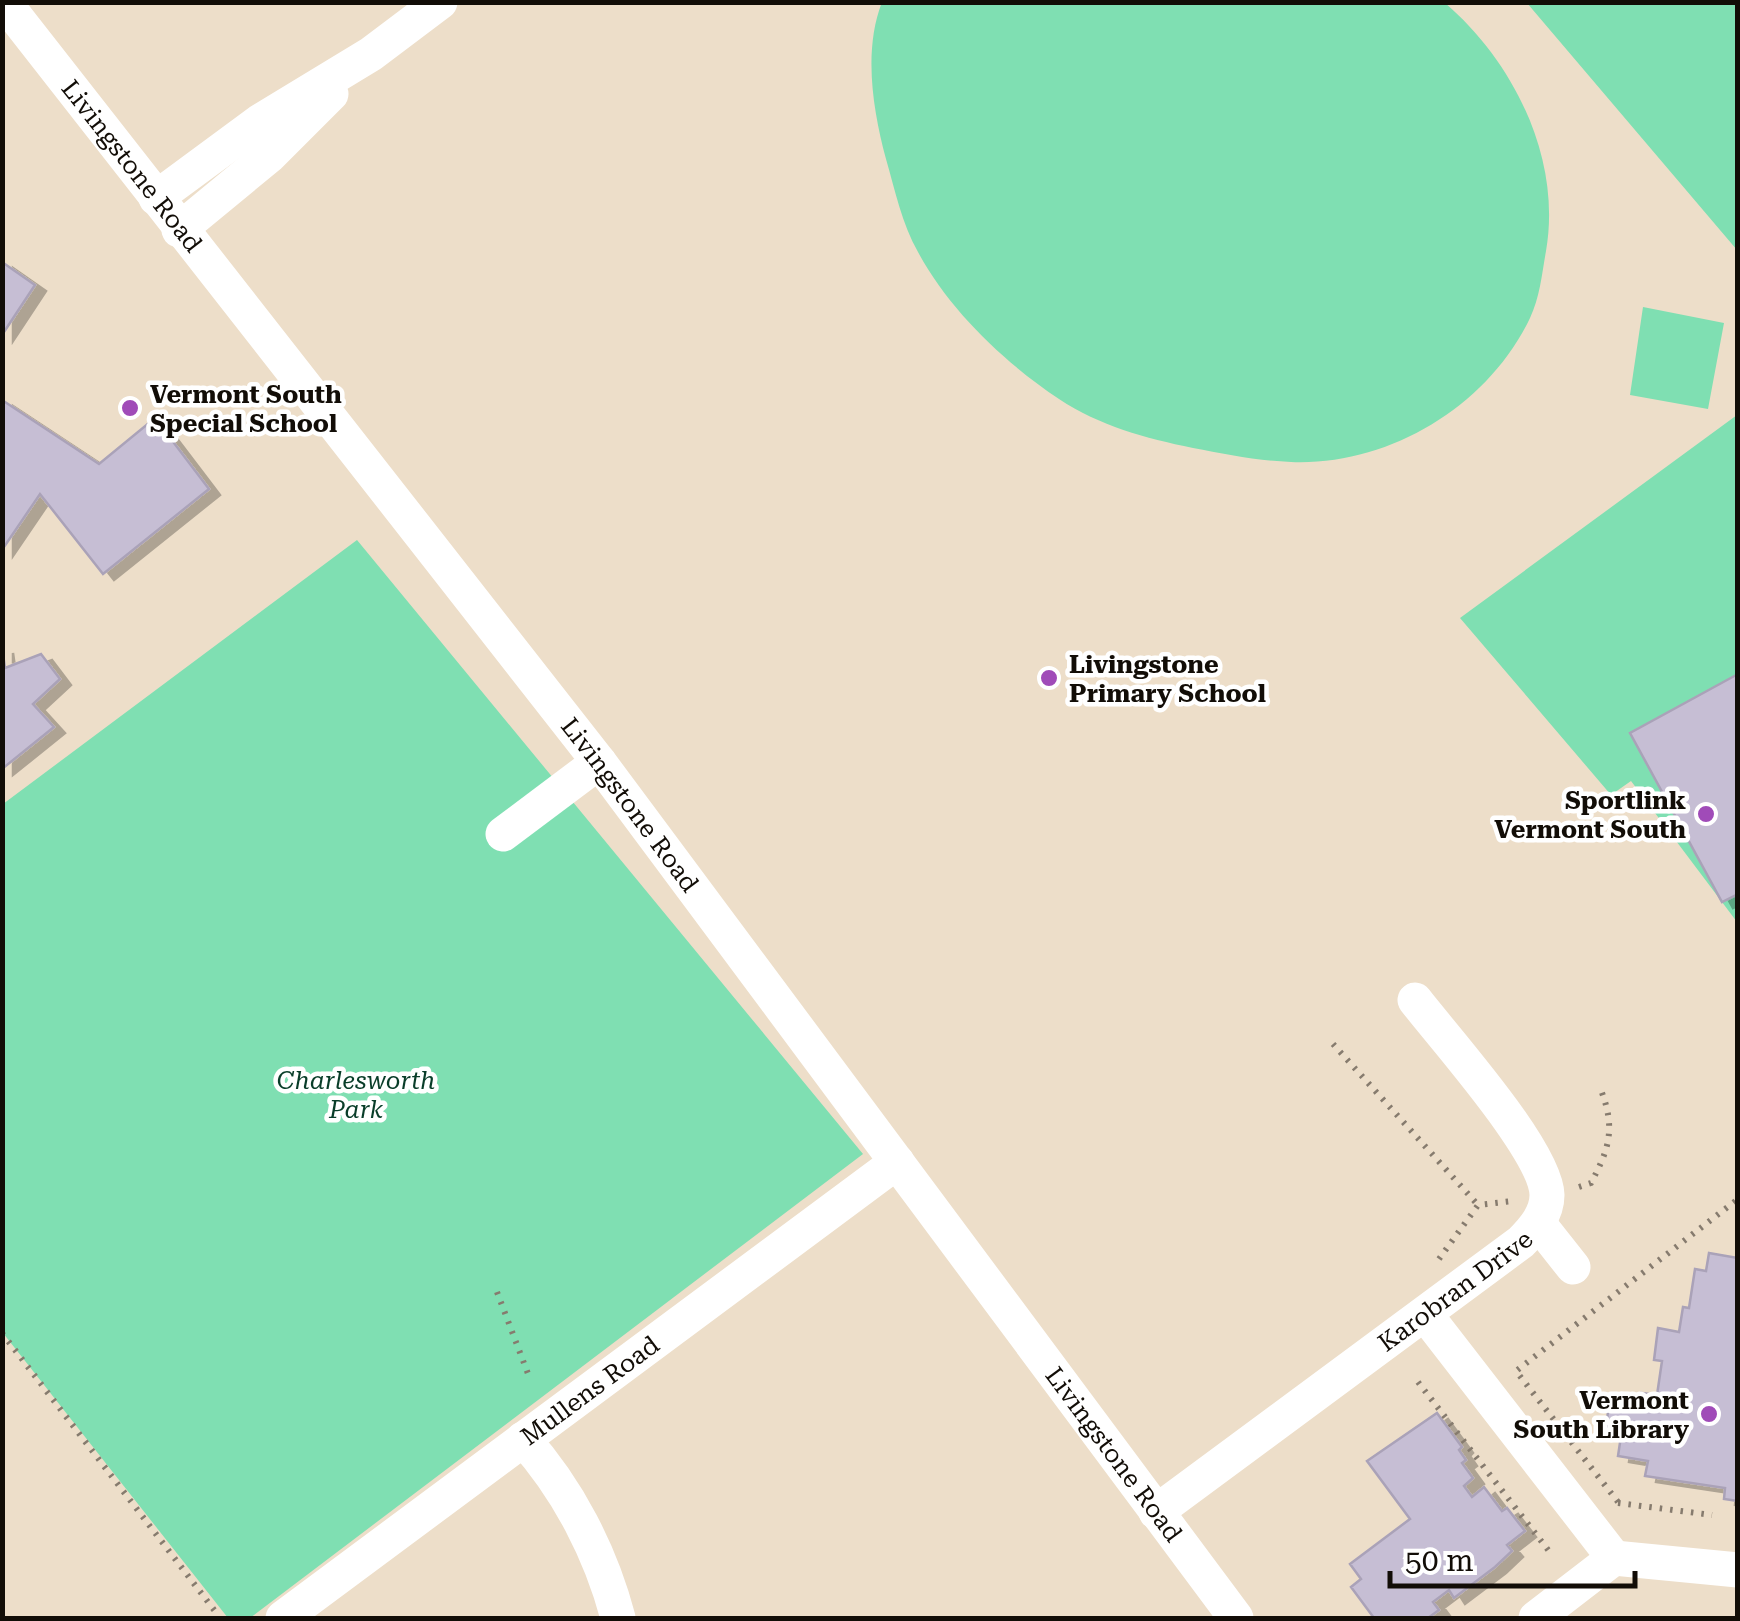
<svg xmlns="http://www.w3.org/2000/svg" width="1740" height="1621" font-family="'Roboto Serif',serif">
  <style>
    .green { fill: #7fdfb2 }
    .building { fill: #c6bed4; stroke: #aaa2b8; stroke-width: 2.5; filter: url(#shadow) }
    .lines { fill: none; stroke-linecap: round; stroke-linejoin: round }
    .path { stroke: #867b6e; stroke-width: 6; stroke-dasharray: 2.5 8; stroke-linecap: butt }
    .minor { stroke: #fff; stroke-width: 35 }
    .poi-dot { fill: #a04bb8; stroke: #fff; stroke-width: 4 }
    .labels { text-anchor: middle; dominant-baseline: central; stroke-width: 9; stroke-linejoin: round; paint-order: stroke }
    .street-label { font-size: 25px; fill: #120d07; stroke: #fff }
    .poi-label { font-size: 25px; font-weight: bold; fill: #120d07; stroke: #fff; text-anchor: start }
    .park-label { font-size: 25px; font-style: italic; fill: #093d29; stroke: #fff }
  </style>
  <defs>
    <filter id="shadow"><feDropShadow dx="11" dy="6" stdDeviation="0" flood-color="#0004"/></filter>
  </defs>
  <rect width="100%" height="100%" fill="#eddec9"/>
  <path class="green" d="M882,2L1445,3C1514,62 1562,159 1546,251C1542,273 1540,297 1530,318C1488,406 1389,466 1291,462C1258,461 1225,454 1193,448C1145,438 1100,426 1059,399C1005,363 949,310 918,252C902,224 895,190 886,159C873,110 863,51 882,2Z
    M1527,3H1737V250Z
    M1643,307L1724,323L1708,409L1630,395Z
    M1737,415V922L1631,781L1611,795L1460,618Z
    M357,540L863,1154L250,1618H228L3,1333V804Z"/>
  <path class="building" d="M2,262L35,285L2,335Z
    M2,400L99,464L155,418L209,489L103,574L40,494L2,550Z
    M2,647L5,668L41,654L60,679L33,704L54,727L2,769Z
    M1738,674V894L1722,902L1630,733Z
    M1709,1253L1738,1258V1501L1724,1499L1725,1488L1645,1476L1648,1461L1618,1456L1621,1436L1605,1433L1610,1398L1639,1402L1641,1393L1657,1395L1662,1361L1654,1360L1658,1328L1679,1332L1683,1307L1689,1308L1695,1269L1706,1271Z
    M1437,1413L1462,1447L1459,1450L1466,1460L1462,1463L1473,1478L1464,1486L1472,1497L1484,1487L1502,1511L1507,1508L1525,1531L1507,1545L1512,1551L1495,1567L1454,1598L1449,1590L1433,1602L1439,1610L1428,1618H1374L1351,1587L1361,1579L1350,1564L1410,1519L1367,1461Z"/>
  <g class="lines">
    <path class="path" d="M1333,1044L1478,1205
      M1579,1187L1591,1183C1609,1149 1616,1129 1601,1090
      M1439,1259L1478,1205L1513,1201
      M497,1292L530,1379
      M2,1333L218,1615
      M1418,1382L1552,1555
      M1618,1502L1516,1371L1738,1199
      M1618,1503L1712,1515"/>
    <g class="minor">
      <path id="s1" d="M4,2L599,762L1236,1618"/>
      <path d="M156,198L259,122L371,54L440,2"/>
      <path d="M179,230L270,155L331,94"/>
      <path d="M503,834L599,762"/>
      <path d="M1539,1224L1573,1267"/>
      <path d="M1425,1314L1614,1558"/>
      <path d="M523,1439C568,1489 601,1553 618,1618"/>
      <path id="s2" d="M1156,1512L1521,1242C1534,1229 1547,1214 1547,1195C1546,1151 1445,1039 1415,1000"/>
      <path d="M1614,1558L1738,1570"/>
      <path id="s3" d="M283,1618L897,1162"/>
      <path d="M1536,1618L1614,1558"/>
    </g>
  </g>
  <g class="poi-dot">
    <circle cx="130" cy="408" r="10"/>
    <circle cx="1049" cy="678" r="10"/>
    <circle cx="1706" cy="814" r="10"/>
    <circle cx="1709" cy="1414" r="10"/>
  </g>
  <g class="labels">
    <g class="street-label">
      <text stroke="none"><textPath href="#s1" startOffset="208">Livingstone Road</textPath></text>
      <text stroke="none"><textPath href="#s1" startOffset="1018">Livingstone Road</textPath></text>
      <text stroke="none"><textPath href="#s2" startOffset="372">Karobran Drive</textPath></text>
      <text stroke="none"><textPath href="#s3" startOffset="382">Mullens Road</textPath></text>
      <text stroke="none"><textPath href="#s1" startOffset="1828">Livingstone Road</textPath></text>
    </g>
    <g class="poi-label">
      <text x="150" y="394">Vermont South<tspan x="150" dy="29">Special School</tspan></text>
      <text x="1069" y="664">Livingstone<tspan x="1069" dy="29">Primary School</tspan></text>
      <text x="1686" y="800" text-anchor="end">Sportlink<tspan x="1686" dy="29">Vermont South</tspan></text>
      <text x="1689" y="1400" text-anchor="end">Vermont<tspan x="1689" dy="29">South Library</tspan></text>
    </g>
    <g class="park-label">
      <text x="356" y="1080">Charlesworth<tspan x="356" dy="29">Park</tspan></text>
    </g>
  </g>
  <rect width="1740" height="1621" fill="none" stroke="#120d07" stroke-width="10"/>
  <path d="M1390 1571v15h245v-15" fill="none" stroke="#120d07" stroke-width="5"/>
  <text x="1405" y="1571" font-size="30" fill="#120d07" stroke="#ffffff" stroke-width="8" paint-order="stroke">50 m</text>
</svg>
